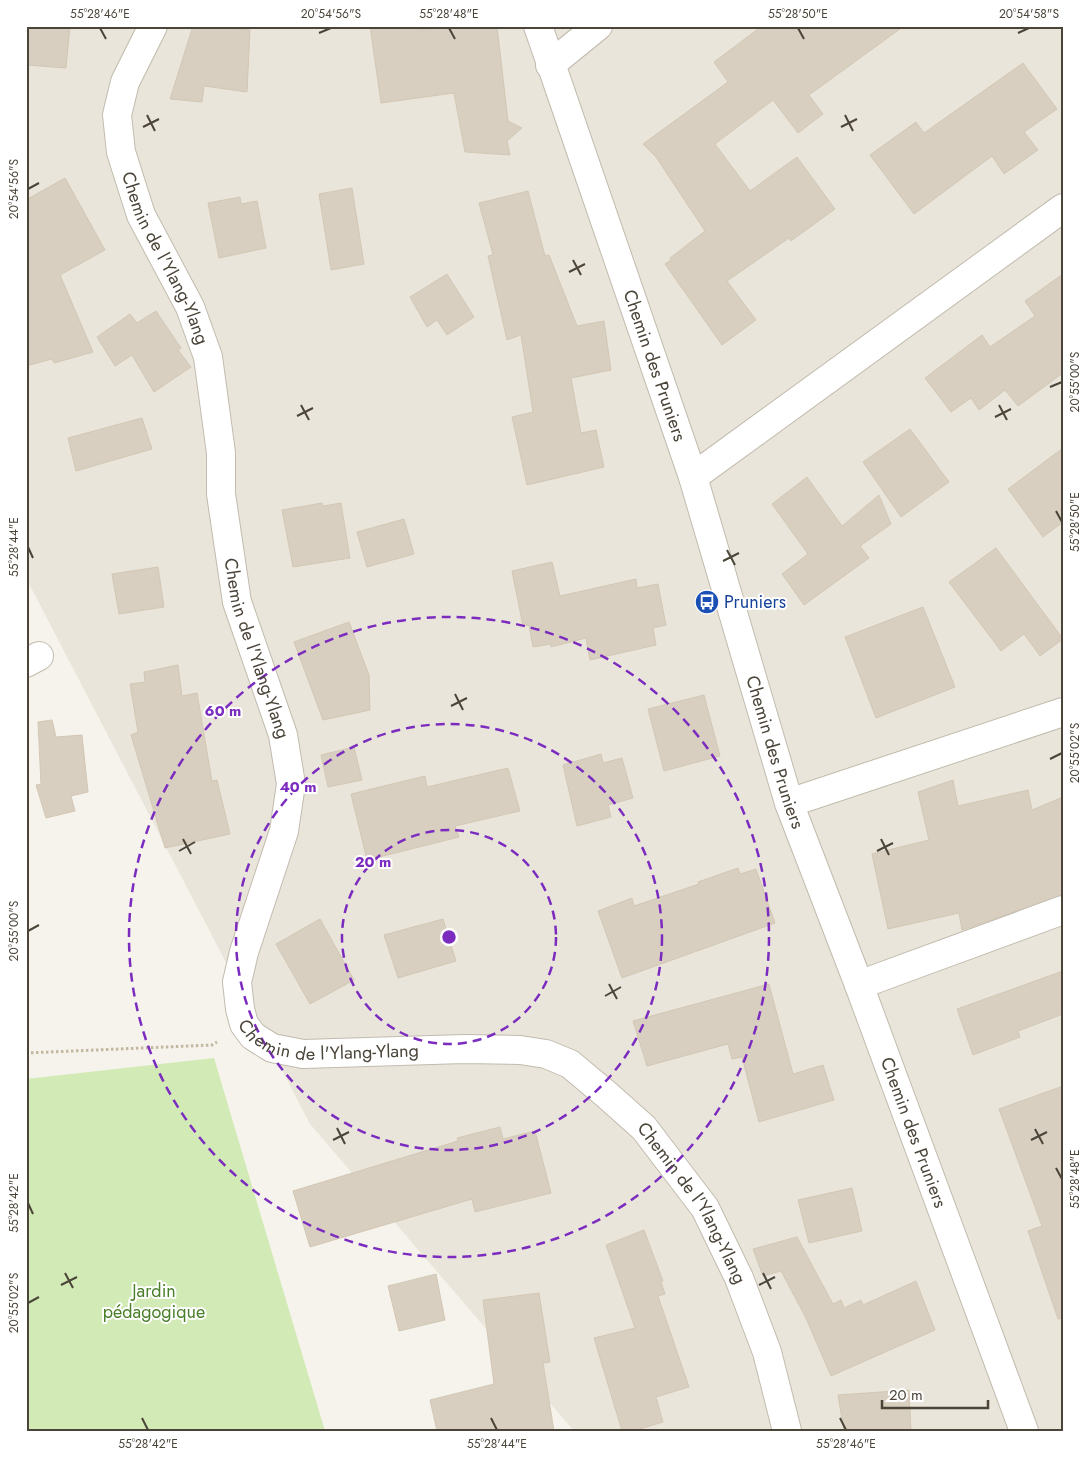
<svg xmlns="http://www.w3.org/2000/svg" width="1089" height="1457" font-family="Jost,sans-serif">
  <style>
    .residential { fill: #eae5da }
    .green { fill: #d2eab5 }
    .building { fill: #d8cfc1; stroke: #d3c7b4 }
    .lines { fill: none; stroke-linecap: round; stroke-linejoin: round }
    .minor-casing { stroke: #c2bbae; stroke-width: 30 }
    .path { stroke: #c4b79f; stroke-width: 3; stroke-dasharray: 2.5 2.5; stroke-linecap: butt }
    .minor { stroke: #fff; stroke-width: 28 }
    .ticks { fill: none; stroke: #4b4439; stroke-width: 2 }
    .ring { fill: none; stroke: #7b2cbf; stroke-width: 2.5; stroke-dasharray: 9 6 }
    .labels { text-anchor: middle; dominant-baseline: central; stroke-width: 4; stroke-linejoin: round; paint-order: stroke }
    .street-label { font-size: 18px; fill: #4b4439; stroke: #fff }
    .transit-label { font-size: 18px; fill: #164399; stroke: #fff; text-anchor: start }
    .park-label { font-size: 18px; fill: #4a7f2a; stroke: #fff }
    .centre { fill: #7b2cbf; stroke: #fff; stroke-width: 2.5 }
    .ring-label { font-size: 15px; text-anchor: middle; font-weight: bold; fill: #7b2cbf; stroke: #fff; stroke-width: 4; stroke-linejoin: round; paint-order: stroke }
    .neatline { fill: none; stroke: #4b4439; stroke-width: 2 }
    .ticks-label { font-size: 12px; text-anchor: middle; fill: #4b4439 }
  </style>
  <rect width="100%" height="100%" fill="#f6f3ec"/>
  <path class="residential" d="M26,26H1063V1431H574L310,1124L26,578Z"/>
  <path class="green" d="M214,1058L325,1431H26V1079Z"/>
  <path class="building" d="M26,26H70L66,68L26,65Z
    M193,26H212L250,30L247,92L204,86L202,102L170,99Z
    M370,26H419L420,30L449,26H497L508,121L522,128L507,141L510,155L465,152L454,93L381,103Z
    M762,26H904L809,95L823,114L798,133L773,100L715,144L750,191L797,157L835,209L791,241L789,238L727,281L756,320L722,345L665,264L671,260L670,258L705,231L656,157L643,144L728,82L714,62Z
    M1023,63L1057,109L1024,132L1038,150L1004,174L992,156L914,214L870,155L916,122L924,133Z
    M65,178L105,250L60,275L93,352L54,363L52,359L26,366V200Z
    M352,188L364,264L331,270L319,194Z
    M528,191L545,256L549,255L577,326L604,321L611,370L571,378L581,433L596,430L604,467L527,485L512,417L533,412L521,335L507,340L488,256L493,255L479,203Z
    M240,197L241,204L257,201L266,248L219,258L208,203Z
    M447,274L474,317L447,335L437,320L427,327L410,297Z
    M1063,274V373L1018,406L1005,390L979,410L971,398L951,412L925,378L982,335L990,347L1035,316L1025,301Z
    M156,311L181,348L178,350L191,367L154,392L132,355L115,366L97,337L130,314L137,323Z
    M142,418L152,449L76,471L68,438Z
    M910,429L949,482L901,517L863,462Z
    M1063,448V522L1043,537L1008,489Z
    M807,477L842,526L879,495L891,524L860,546L869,558L804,605L782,574L808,554L772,504Z
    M322,503L323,506L341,503L350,558L293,567L282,510Z
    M404,519L414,554L367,567L357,532Z
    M996,548L1063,639L1040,656L1024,634L1001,651L949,582Z
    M552,562L560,596L636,579L637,588L658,584L666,625L653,628L656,645L590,660L586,638L551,647V644L533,647L529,625L523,626L512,571Z
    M158,567L164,607L119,614L112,574Z
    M923,607L955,687L876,718L845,637Z
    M349,622L369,675L370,710L323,720L294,642Z
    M178,665L182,696L197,693L212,781L217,780L230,834L165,848L131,735L138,732L130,684L145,682L144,672Z
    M704,695L720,756L664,771L648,709Z
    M52,720L56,737L82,735L88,792L71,796L75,811L46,818L36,785L41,784L38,722Z
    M354,747L362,780L328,787L321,755Z
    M601,754L603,763L622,758L633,798L608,805L611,817L577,826L563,765Z
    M508,768L520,811L455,826L459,837L367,860L351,794L425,776L427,787Z
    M953,780L958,806L1028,790L1032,810L1063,797V895L962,930L959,913L888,929L872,854L929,840L918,792Z
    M738,868L740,874L756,869L775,923L622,978L598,911L632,898L634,906L699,884L698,882Z
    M320,919L354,980L310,1004L276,944Z
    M443,919L456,961L398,978L384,935Z
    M1063,971V1014L1018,1031L1020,1037L973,1055L957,1009Z
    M769,984L793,1074L823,1065L834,1100L759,1122L742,1057L732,1059L728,1044L647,1066L633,1021Z
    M1063,1086V1318L1058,1319L1028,1231L1042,1226L999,1109Z
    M500,1127L503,1139L535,1131L551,1193L475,1212L472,1199L310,1247L293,1191L458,1141L457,1138Z
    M852,1188L862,1231L809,1243L798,1200Z
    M644,1230L663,1281L661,1282L665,1294L658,1296L689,1387L656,1397L663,1422L633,1431H622L594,1338L635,1328L606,1245Z
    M797,1237L833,1304L841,1300L844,1308L861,1300L863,1305L916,1281L935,1330L831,1376L805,1316L781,1271L763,1276L753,1249Z
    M436,1274L445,1320L399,1331L388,1286Z
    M539,1293L550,1362L543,1363L554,1431H437L430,1400L494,1384L483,1300Z
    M909,1390L911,1431H844L838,1395Z"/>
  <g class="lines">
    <g class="minor-casing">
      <g id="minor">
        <path id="s1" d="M153,26L125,82L117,115L121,152L141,215L190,307L208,357L221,453V494L237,602L283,735L291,784L284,831L244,952L237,982L240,1009L244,1024L253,1036L272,1048L303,1054L464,1049L520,1050L546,1054L570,1064L607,1095L644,1128L705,1208L739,1278L767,1352L787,1431"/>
        <path id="s2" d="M538,26L693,477L789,803L859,985L1024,1431"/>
        <path d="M550,65L598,26"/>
        <path d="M693,477L1063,208"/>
        <path d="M26,663L39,656"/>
        <path d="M789,803L1063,712"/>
        <path d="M859,985L1063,910"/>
      </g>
    </g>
    <path class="path" d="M26,1053L212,1045L217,1042"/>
    <use href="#minor" class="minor"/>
  </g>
  <path class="ticks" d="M100,28L106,39M449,28L455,39M798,28L804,39M319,33L331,28M1018,33L1029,28M147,115L155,131M845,115L853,131M143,127L159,119M841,127L857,119M28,189L39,183M573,260L581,275M569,272L585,264M1050,387L1062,382M301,405L309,420M999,405L1007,420M297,416L313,408M995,417L1011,409M1056,511L1062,522M28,547L33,558M727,550L735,565M723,561L739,553M455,694L463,710M451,706L467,698M1050,759L1062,753M183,839L191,854M881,839L889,855M179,851L195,842M877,851L893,843M28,931L39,925M609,984L617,999M605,996L621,987M337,1128L345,1144M1035,1129L1043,1144M333,1140L349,1132M1031,1140L1047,1132M1056,1168L1062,1179M28,1203L33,1214M65,1273L73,1288M763,1273L771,1289M61,1285L77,1277M759,1285L775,1277M28,1303L39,1297M142,1418L148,1430M491,1418L497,1430M840,1418L846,1430"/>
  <g class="ring">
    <circle cx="449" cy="937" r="107"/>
    <circle cx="449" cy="937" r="213"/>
    <circle cx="449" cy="937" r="320"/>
  </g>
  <defs>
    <g id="bus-disc" transform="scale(1.25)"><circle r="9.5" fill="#1a4fb4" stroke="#fff"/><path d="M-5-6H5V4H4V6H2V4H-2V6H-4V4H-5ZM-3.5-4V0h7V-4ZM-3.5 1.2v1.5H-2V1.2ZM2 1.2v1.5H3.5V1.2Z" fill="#fff"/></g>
  </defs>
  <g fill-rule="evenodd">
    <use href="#bus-disc" x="707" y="602"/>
  </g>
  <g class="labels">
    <g class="street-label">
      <text stroke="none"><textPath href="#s1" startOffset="249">Chemin de l'Ylang-Ylang</textPath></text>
      <text stroke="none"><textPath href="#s2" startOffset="359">Chemin des Pruniers</textPath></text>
      <text stroke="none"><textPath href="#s1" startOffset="654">Chemin de l'Ylang-Ylang</textPath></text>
      <text stroke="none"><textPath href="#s2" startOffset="764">Chemin des Pruniers</textPath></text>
      <text stroke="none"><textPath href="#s1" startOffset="1134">Chemin de l'Ylang-Ylang</textPath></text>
      <text stroke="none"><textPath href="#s2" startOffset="1169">Chemin des Pruniers</textPath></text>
      <text stroke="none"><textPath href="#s1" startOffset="1569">Chemin de l'Ylang-Ylang</textPath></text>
    </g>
    <g class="transit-label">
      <text x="724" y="602">Pruniers</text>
    </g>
    <g class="park-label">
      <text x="154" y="1291">Jardin<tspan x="154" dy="21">pédagogique</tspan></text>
    </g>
  </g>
  <circle cx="449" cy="937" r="8" class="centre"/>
  <g class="ring-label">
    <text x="223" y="716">60 m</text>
    <text x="298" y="792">40 m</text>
    <text x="373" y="867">20 m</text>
  </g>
  <rect width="1089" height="1457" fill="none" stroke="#ffffff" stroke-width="55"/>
  <path d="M882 1400v8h106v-8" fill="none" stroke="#4b4439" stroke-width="2.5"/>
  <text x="889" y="1400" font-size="15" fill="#4b4439" stroke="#ffffff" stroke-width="4" paint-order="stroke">20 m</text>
  <rect x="28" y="28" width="1034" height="1402" class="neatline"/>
  <g class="ticks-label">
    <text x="100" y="18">55°28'46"E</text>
    <text x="331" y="18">20°54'56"S</text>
    <text x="449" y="18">55°28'48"E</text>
    <text x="798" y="18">55°28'50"E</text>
    <text x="1029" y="18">20°54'58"S</text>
    <text transform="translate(14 189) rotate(-90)" y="4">20°54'56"S</text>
    <text transform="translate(1075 382) rotate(-90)" y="4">20°55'00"S</text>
    <text transform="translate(1075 522) rotate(-90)" y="4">55°28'50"E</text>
    <text transform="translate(14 547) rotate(-90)" y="4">55°28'44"E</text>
    <text transform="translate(1075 753) rotate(-90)" y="4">20°55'02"S</text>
    <text transform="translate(14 931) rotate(-90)" y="4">20°55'00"S</text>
    <text transform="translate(1075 1179) rotate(-90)" y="4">55°28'48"E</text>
    <text transform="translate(14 1203) rotate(-90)" y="4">55°28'42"E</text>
    <text transform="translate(14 1303) rotate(-90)" y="4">20°55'02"S</text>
    <text x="148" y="1448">55°28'42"E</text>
    <text x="497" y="1448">55°28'44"E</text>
    <text x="846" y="1448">55°28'46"E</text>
  </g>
</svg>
